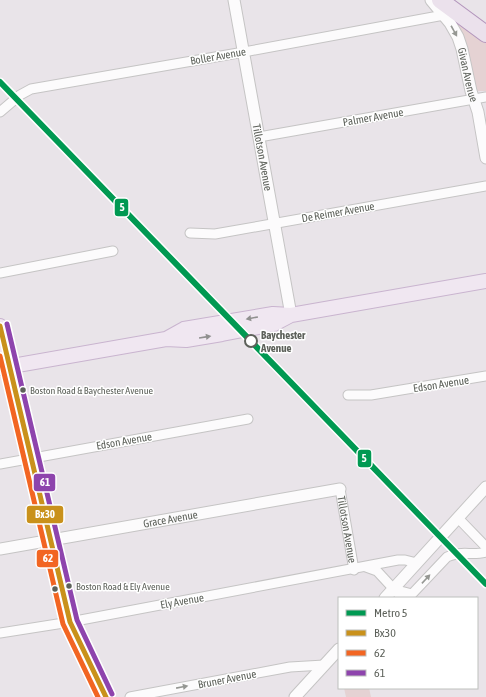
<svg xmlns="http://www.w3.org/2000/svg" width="486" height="697" font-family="'Asap Condensed',sans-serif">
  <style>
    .green { fill: #e5d2d3 }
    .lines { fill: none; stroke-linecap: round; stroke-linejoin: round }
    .minor-casing { stroke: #c5c4c4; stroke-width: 11 }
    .tertiary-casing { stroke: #c5c4c4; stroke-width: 13 }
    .primary-casing { stroke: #c9b4cf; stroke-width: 16 }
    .motorway-casing { stroke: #b395bc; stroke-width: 18 }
    .minor { stroke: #fcfbfc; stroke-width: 9 }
    .tertiary { stroke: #fcfbfc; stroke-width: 11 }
    .primary { stroke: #f0e7f1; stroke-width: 14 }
    .motorway { stroke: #ebe1ec; stroke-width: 16 }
    .bus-1-casing { stroke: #fff; stroke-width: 8 }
    .bus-2-casing { stroke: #fff; stroke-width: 8 }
    .bus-3-casing { stroke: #fff; stroke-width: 8 }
    .bus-1 { stroke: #c9911b; stroke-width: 5 }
    .bus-2 { stroke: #f26522; stroke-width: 5 }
    .bus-3 { stroke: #8e44ad; stroke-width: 5 }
    .metro-1-casing { stroke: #fff; stroke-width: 9 }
    .metro-1 { stroke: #009952; stroke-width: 6 }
    .oneway { fill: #959793 }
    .oneway2 { fill: #90908f }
    .stop-dot { fill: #fff; stroke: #5d615a; stroke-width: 2 }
    .bus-dot { fill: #5d615a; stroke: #fff; stroke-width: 1.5 }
    .labels { text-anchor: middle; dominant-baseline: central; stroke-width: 3; stroke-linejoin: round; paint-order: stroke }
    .bus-label { font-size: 10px; fill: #5d615a; stroke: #fff; text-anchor: start }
    .street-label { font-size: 11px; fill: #5d615a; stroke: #fff }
    .stop-label { font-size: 11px; font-weight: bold; fill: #5d615a; stroke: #fff; text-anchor: start }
    .line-badge { stroke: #fff; stroke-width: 1.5 }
    .badge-label { font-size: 11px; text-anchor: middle; font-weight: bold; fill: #fff }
  </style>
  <rect width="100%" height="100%" fill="#e9e4e9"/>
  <path class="green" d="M452,17L486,41V91H478L475,88C471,63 465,39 452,17Z
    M344,688H369L371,697H346Z"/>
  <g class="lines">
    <g class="minor-casing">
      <g id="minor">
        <path d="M0,112L20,95L31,89L244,52L444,15"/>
        <path d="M259,137L486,97"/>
        <path d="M190,233L215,234L486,186"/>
        <path d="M0,273L113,251"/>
        <path d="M348,395H371L486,376"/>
        <path d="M0,464L248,419"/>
        <path id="s1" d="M340,489L354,570"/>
        <path d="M458,518L486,547"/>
        <path d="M366,567L377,571L402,598"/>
        <path d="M393,589L412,594L447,557C460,550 473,556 486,552"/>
        <path d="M0,633L70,622L398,560H405L417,563"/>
        <path d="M130,697L290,667L324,665"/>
      </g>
    </g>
    <g class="tertiary-casing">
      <g id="tertiary">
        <path id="s2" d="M234,0L291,315"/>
        <path id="s3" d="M431,0L450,23L458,37L462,49L471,91L478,112L486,158"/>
        <path id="s4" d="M0,549L340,489"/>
        <path d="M385,598L486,487"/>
        <path d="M295,697L339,649"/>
      </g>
    </g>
    <g class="primary-casing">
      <path id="primary" d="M0,326L70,622L106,697
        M166,339L184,329L273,314L291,315L486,281
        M0,368L166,339L186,340L222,334L274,324L291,315"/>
    </g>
    <g class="motorway-casing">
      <path id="motorway" d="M440,0L486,34"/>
    </g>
    <use href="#minor" class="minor"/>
    <use href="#tertiary" class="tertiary"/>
    <use href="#primary" class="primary"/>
    <use href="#motorway" class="motorway"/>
    <g class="bus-1-casing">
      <path id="bus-1" d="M0,326L70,622L106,697"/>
    </g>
    <g class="bus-2-casing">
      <path id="bus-2" d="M0,356L63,624L98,697"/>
    </g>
    <g class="bus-3-casing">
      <path id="bus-3" d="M7,324L77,620L112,694"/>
    </g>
    <use href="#bus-1" class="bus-1"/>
    <use href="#bus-2" class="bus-2"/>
    <use href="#bus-3" class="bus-3"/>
    <g class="metro-1-casing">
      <path id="metro-1" d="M0,82L486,584"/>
    </g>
    <use href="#metro-1" class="metro-1"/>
  </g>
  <defs><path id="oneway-solid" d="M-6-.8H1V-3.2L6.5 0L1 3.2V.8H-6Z"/></defs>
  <g class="oneway">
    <use href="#oneway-solid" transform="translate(454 31) rotate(61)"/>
    <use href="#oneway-solid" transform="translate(426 579) rotate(-47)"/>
    <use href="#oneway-solid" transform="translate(182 687) rotate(-11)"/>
  </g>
  <g class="oneway2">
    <use href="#oneway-solid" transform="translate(252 318) rotate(170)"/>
    <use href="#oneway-solid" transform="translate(205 337) rotate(-9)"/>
  </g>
  <circle class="stop-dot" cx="251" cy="341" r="6"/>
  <g class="bus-dot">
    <circle cx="23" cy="390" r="3.5"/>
    <circle cx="69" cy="586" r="3.5"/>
    <circle cx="55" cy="589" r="3.5"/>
  </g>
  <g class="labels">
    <g class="bus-label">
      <text x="30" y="390">Boston Road &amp; Baychester Avenue</text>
      <text x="76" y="586">Boston Road &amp; Ely Avenue</text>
    </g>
    <g class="street-label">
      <text transform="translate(218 56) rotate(-10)">Boller Avenue</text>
      <text stroke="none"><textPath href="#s3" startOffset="85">Givan Avenue</textPath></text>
      <text transform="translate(373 117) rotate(-10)">Palmer Avenue</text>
      <text stroke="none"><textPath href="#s2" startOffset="160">Tillotson Avenue</textPath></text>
      <text transform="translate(338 212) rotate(-10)">De Reimer Avenue</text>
      <text transform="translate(441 384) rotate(-9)">Edson Avenue</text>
      <text transform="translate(124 441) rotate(-10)">Edson Avenue</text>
      <text stroke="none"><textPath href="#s4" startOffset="173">Grace Avenue</textPath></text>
      <text stroke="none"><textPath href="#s1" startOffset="41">Tillotson Avenue</textPath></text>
      <text transform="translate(182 601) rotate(-10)">Ely Avenue</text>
      <text transform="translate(227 679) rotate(-11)">Bruner Avenue</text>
    </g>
    <g class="stop-label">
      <text x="261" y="335">Baychester<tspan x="261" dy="13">Avenue</tspan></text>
    </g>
  </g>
  <g class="line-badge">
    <rect x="114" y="198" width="15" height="19" rx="4" fill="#009952"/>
    <rect x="357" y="449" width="15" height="19" rx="4" fill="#009952"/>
    <rect x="33" y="473" width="23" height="19" rx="4" fill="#8e44ad"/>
    <rect x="26" y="505" width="38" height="19" rx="4" fill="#c9911b"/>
    <rect x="36" y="549" width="23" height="19" rx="4" fill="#f26522"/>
  </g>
  <g class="badge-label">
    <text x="122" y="211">5</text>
    <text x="364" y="462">5</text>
    <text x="45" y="486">61</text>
    <text x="45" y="518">Bx30</text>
    <text x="48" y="562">62</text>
  </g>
  <rect x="338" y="597" width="140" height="92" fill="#ffffff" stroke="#bec0bd"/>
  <rect x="346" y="610" width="20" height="6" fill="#009952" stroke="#bec0bd"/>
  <text x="374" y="617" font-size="12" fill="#5d615a">Metro 5</text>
  <rect x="346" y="630" width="20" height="6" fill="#c9911b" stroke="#bec0bd"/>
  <text x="374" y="637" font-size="12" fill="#5d615a">Bx30</text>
  <rect x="346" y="650" width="20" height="6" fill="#f26522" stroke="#bec0bd"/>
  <text x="374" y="657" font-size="12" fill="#5d615a">62</text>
  <rect x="346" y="670" width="20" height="6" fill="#8e44ad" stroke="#bec0bd"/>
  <text x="374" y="677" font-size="12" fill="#5d615a">61</text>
</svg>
